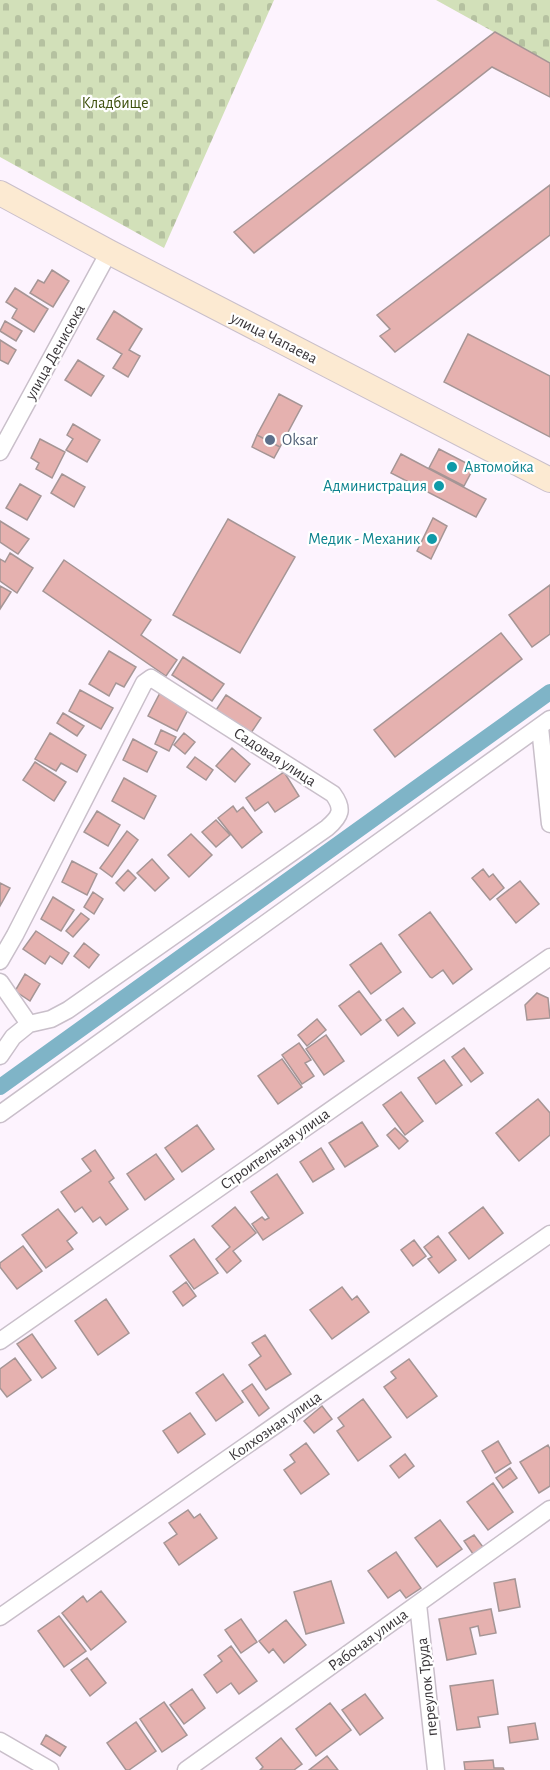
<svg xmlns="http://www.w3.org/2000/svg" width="550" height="1770" font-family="'Alegreya Sans',sans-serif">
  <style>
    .cemetery { fill: url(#cemetery-stones) }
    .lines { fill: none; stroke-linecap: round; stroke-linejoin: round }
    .canal { stroke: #7fb4c7; stroke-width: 16 }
    .building { fill: #e5b1af; stroke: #a59595; stroke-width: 1.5 }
    .street-casing { stroke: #c9bfca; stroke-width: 19 }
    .secondary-casing { stroke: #c9bfca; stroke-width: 26 }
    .street { stroke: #fff; stroke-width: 16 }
    .secondary { stroke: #fcead2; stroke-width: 24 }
    .service-dot { fill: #5c6f8a; stroke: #fff; stroke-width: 2 }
    .culture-dot { fill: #0f9aa8; stroke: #fff; stroke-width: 2 }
    .labels { text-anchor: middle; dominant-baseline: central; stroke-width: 4.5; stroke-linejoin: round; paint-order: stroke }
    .park-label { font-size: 16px; fill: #40520f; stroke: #fff }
    .street-label { font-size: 16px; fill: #393539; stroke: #fff }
    .service-label { font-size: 16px; fill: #4e5e75; stroke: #fff; text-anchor: start }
    .culture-label { font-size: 16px; fill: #0d838f; stroke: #fff; text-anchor: end }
  </style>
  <defs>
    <pattern id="cemetery-stones" width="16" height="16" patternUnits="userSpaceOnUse" patternTransform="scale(1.5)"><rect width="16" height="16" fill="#d2e0b9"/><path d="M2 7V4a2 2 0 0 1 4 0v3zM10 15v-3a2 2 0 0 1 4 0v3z" fill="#b5c1a0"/></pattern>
  </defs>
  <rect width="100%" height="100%" fill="#fdf3fe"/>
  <path class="cemetery" d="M0,0H274L164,248L0,157Z
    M436,0H550V63Z"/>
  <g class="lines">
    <path class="canal" d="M0,1087L550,692"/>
  </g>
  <path class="building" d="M495,32L550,63V97L492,67L254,253L234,232Z
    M550,185V235L395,352L380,336L390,329L377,315Z
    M52,270L69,281L53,307L30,293L38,280L44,283Z
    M15,288L48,309L34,332L12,318L17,309L6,302Z
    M114,311L142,329L129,350L140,356L128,377L113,368L122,354L97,339Z
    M5,321L22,331L16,341L0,331Z
    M468,334L550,376V437L444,382Z
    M0,340L16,350L8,364L0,360Z
    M78,360L104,376L91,396L65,380Z
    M279,394L302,406L280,447L257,435Z
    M73,424L100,440L87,462L66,450L73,439L67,435Z
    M257,435L280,447L274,458L252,447Z
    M40,439L65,452L52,478L36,469L39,463L31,458Z
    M439,449L474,467L464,486L429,468Z
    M401,454L486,499L476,517L391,473Z
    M62,474L85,487L74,507L51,493Z
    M20,484L41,496L27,520L6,508Z
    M433,518L447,526L431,559L417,551Z
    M228,519L295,557L240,653L173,615Z
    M0,521L29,539L18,554L0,542Z
    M10,553L33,568L17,593L0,581V559L5,562Z
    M64,560L151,620L141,635L177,660L166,676L43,591Z
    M550,585V634L532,647L509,615Z
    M0,586L11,592L0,609Z
    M501,633L522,659L395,757L374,730Z
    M109,651L136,667L124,687L116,683L109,696L89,684Z
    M183,657L224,684L212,701L172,675Z
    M162,689L191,704L177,731L148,716Z
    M80,690L113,708L101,729L69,711Z
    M226,695L261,718L251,733L216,710Z
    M63,713L84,726L77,736L57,723Z
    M161,730L176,737L169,751L155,744Z
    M50,733L86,755L77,772L61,763L56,771L35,759Z
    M184,733L195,742L185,754L174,745Z
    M133,739L157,752L147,772L123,760Z
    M232,748L250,764L235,782L216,766Z
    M195,757L213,770L206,780L187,767Z
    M35,762L66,782L54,801L23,780Z
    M284,772L299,796L275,812L268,802L255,811L246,798Z
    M124,778L156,796L144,819L112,801Z
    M233,806L237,812L243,807L262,832L242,848L218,818Z
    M97,811L120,825L108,846L84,832Z
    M216,820L230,835L216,847L202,832Z
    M127,831L138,840L112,877L100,868Z
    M191,834L212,855L189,877L168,855Z
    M152,859L169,878L155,891L137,873Z
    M72,861L97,874L87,895L62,882Z
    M483,869L489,877L493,874L504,888L490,900L472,878Z
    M128,870L136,878L124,891L116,883Z
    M520,881L539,904L516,923L497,899Z
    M0,883L10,888L0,906Z
    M93,892L103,899L94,914L84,907Z
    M53,897L74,910L61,931L41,919Z
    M430,912L472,969L453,984L443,970L432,978L430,977L399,935Z
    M81,913L89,919L73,937L66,931Z
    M36,931L69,953L62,964L50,956L45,964L23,949Z
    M84,943L99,955L89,968L74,956Z
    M381,943L401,972L371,994L350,965Z
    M25,974L40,984L30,1001L15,991Z
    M359,991L381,1020L361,1035L339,1006Z
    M537,993L548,998L550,1018L527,1020L525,1005Z
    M403,1008L415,1023L398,1036L386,1020Z
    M317,1019L326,1030L307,1046L298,1035Z
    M326,1035L344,1061L324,1075L306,1049Z
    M299,1043L311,1060L305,1063L314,1076L302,1084L282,1055Z
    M464,1048L483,1073L471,1082L452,1057Z
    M282,1059L302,1087L278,1104L258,1076Z
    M444,1060L462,1085L436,1104L418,1078Z
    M401,1092L423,1121L405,1135L383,1105Z
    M538,1099L550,1113V1135L519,1161L496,1133Z
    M362,1122L378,1146L345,1167L329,1143Z
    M197,1125L214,1149L182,1172L165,1148Z
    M395,1128L408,1141L399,1149L387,1135Z
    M321,1148L334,1169L313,1182L300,1162Z
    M95,1150L114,1178L109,1182L128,1209L106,1225L100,1217L93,1222L82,1207L75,1212L61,1192L91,1171L82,1159Z
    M156,1154L174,1179L145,1200L127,1174Z
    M277,1174L303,1213L263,1240L252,1224L262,1217L265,1220L269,1218L251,1192Z
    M235,1207L256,1233L233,1251L241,1261L227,1273L216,1259L230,1247L212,1226Z
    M483,1207L503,1233L469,1259L449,1233Z
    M58,1209L77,1233L67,1241L73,1249L46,1268L22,1235Z
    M438,1236L456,1260L439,1273L428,1259L432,1257L424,1247Z
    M194,1239L218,1273L194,1289L170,1256Z
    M414,1240L426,1256L413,1266L401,1250Z
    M23,1246L42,1271L17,1289L0,1267V1263Z
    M186,1282L196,1296L183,1306L173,1292Z
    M342,1287L352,1300L357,1296L369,1312L332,1339L310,1310Z
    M106,1299L129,1333L98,1355L75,1321Z
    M32,1334L56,1368L42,1378L17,1344Z
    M265,1335L291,1374L266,1390L249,1365L261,1356L252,1343Z
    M15,1358L31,1380L7,1397L0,1388V1369Z
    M409,1359L437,1396L407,1418L384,1387L396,1378L391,1372Z
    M223,1374L243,1402L216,1421L196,1393Z
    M252,1384L269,1408L259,1416L242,1391Z
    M363,1399L391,1437L358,1461L337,1431L344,1426L338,1418Z
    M322,1406L332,1419L314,1433L304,1421Z
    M190,1413L205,1434L178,1453L163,1431Z
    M498,1441L511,1463L495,1473L482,1451Z
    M306,1443L329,1474L301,1494L284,1470L295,1462L290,1455Z
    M548,1445L550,1449V1486L539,1493L520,1462Z
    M405,1454L414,1466L399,1478L390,1466Z
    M510,1468L517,1478L503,1488L496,1478Z
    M493,1483L513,1512L488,1530L467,1502Z
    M188,1510L194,1518L200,1514L217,1538L179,1565L164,1543L177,1534L169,1523Z
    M440,1520L462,1549L437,1567L415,1538Z
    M474,1535L483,1547L473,1554L464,1541Z
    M396,1552L421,1588L406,1598L400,1590L388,1598L368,1571Z
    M515,1579L520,1607L499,1611L494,1583Z
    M331,1581L344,1623L306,1634L294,1592Z
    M101,1591L126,1622L91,1650L62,1613L83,1596L87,1602Z
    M491,1609L496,1633L480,1636L478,1626L470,1628L476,1654L447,1660L439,1619Z
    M59,1616L86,1651L64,1667L38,1631Z
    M241,1619L257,1642L241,1653L225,1630Z
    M286,1620L306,1645L284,1663L273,1649L269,1653L259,1641Z
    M231,1646L257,1681L239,1694L231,1683L217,1693L204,1675L222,1661L218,1656Z
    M87,1658L106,1683L90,1696L71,1670Z
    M493,1680L498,1714L478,1717L480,1727L457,1730L450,1686Z
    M192,1689L205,1708L184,1724L170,1705Z
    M365,1694L383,1718L360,1735L342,1710Z
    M164,1702L187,1735L162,1752L140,1719Z
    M330,1703L351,1730L316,1756L296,1729Z
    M136,1722L156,1751L129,1770H126L107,1743Z
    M535,1723L538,1739L510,1743L508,1727Z
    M46,1735L66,1747L60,1756L41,1744Z
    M281,1738L302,1764L294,1770H260L263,1767L256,1758Z
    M327,1756L338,1770H309Z
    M493,1760L494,1768H503L504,1770H465L464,1762Z"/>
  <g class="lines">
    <g class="street-casing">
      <path id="street" d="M0,452L109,252
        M540,727L550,824
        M0,961L15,935L144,683L151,678L333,794C344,809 341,816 327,828L68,1010L51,1019L29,1024L13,1037L0,1056
        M0,982L29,1024
        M0,1114L550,719
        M0,1341L550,957
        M418,1604L436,1770
        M0,1617L550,1234
        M0,1741L50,1770
        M186,1770L550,1509"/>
    </g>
    <g class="secondary-casing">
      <path id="secondary" d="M0,193L109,252L550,480"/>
    </g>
    <use href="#street" class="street"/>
    <use href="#secondary" class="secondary"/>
  </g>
  <circle class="service-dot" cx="270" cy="440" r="6"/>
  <g class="culture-dot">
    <circle cx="452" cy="467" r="6"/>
    <circle cx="439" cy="486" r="6"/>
    <circle cx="432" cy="539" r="6"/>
  </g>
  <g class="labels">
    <g class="park-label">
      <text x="115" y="103">Кладбище</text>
    </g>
    <g class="street-label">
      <text transform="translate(274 338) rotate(27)">улица Чапаева</text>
      <text transform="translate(55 352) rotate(-61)">улица Денисюка</text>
      <text transform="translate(275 757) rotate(33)">Садовая улица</text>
      <text transform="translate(275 1149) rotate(-35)">Строительная улица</text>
      <text transform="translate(275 1426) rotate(-35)">Колхозная улица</text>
      <text transform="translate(368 1640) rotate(-36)">Рабочая улица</text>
      <text transform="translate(427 1687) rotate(-96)">переулок Труда</text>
    </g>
    <g class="service-label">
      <text x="282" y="440">Oksar</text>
    </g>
    <g class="culture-label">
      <text x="464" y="467" text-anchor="start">Автомойка</text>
      <text x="427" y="486">Администрация</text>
      <text x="420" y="539">Медик - Механик</text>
    </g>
  </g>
</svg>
